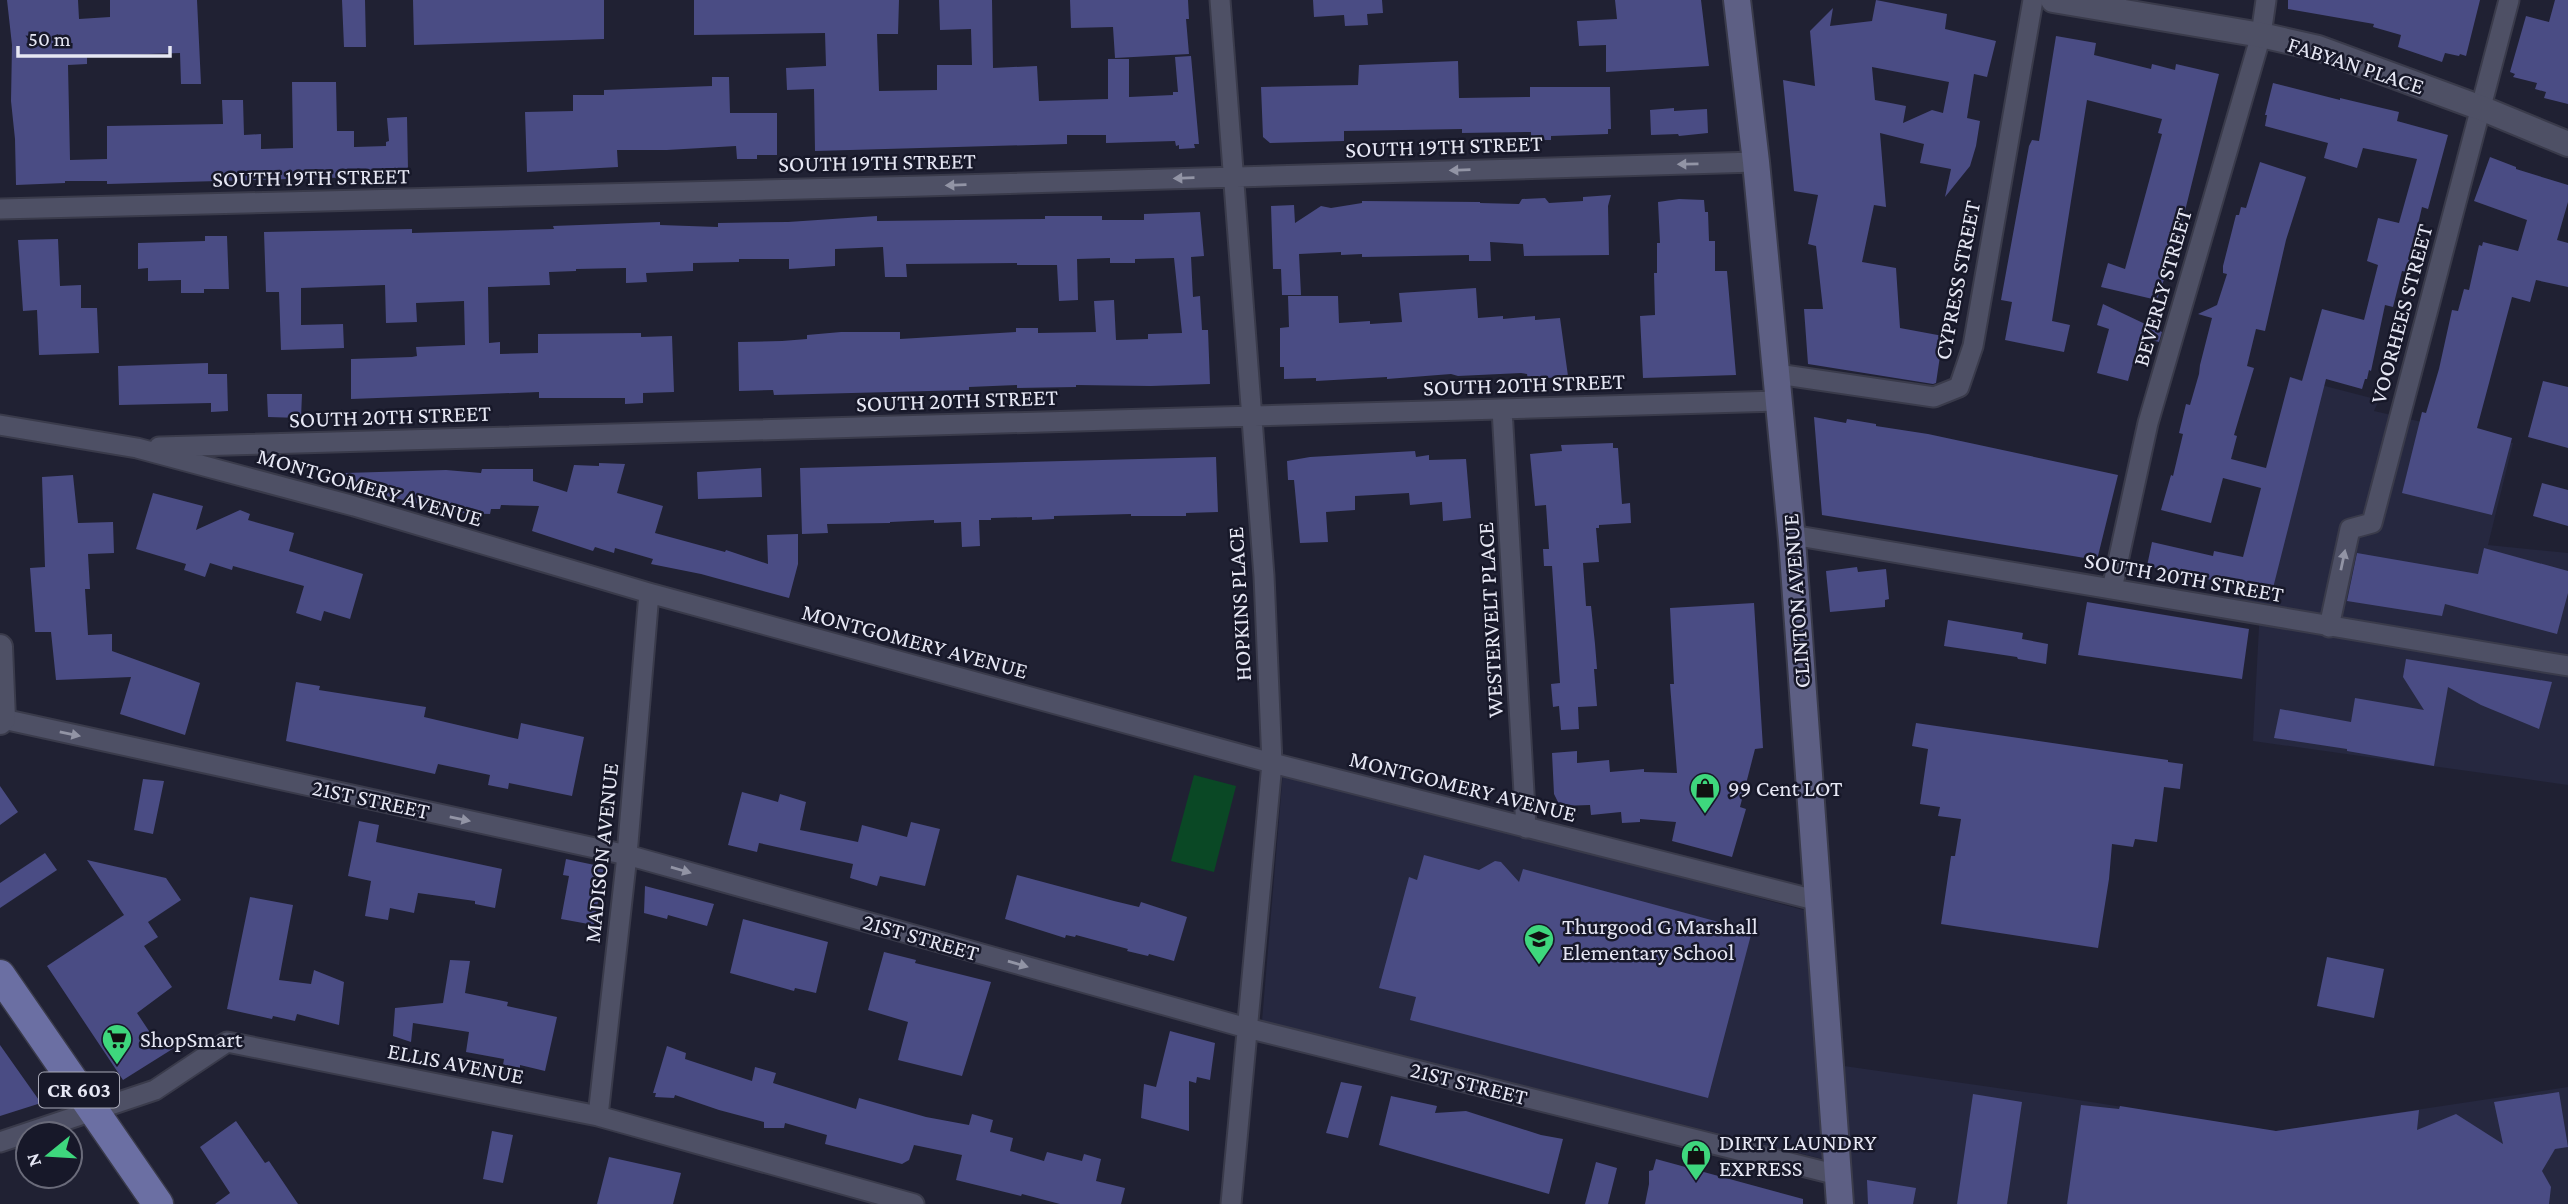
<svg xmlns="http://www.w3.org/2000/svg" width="2568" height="1204" font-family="'Crimson Pro',serif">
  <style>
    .built { fill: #262840 }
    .green { fill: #0a4825 }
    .building { fill: #4a4c84; fill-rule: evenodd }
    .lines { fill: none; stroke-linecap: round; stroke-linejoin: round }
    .minor-casing { stroke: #3a3b4b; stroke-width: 23 }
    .tertiary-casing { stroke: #3a3b4b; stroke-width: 28 }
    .secondary-casing { stroke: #3a3b4b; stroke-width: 30 }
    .primary-casing { stroke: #3a3b4b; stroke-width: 33 }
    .minor { stroke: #4e5065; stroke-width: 19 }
    .tertiary { stroke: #4e5065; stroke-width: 24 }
    .secondary { stroke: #5d5f84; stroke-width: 26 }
    .primary { stroke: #6b6fa3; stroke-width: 30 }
    .oneway { fill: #9294a5 }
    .labels { text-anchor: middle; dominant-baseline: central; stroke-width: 5; stroke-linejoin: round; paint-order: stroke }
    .shield { fill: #171829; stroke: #a8a9b7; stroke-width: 2 }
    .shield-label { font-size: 21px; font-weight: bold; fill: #e6e7f4 }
    .street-label { font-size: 23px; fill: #e6e7f4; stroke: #171829 }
    .poi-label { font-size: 23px; fill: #e6e7f4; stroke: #171829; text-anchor: start }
  </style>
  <rect width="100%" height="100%" fill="#202133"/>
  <path class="built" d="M2294,378L2379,400L2374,411L2513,443L2488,545L2568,553V785L2253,741L2260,608L2232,602Z
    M1283,772L1807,911L1823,1159L1262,1021Z
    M1823,1063L2040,1094L2276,1131L2568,1087V1204H1835Z"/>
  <path class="green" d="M1194,775L1236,786L1214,872L1171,861Z"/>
  <path class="building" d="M7,0H78L79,19L110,17V0H197L201,84H181L180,53L87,56V64L68,65L70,160L107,159V126L223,124L222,100H243L244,135L261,134V149L293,148L292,82H336L337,131H354V147L386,146V142L389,141L387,118L407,117L408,169L361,170V177L107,184V181H65V183L16,185L15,139L11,101L12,45Z
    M342,0H365L366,47H344Z
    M413,0H604V39L414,45Z
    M694,0H899L898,34H877L879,91L937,90V65H972L971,29L940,30L939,0H992L993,68L1037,66L1039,101L1108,99V59H1129V97L1173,95V92H1178L1175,57L1191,56L1199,144H1194L1195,148L1179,149V145L1176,146L1175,141L1106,143V135H1067V144L815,151L814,89L787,90L786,68L826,66L825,33L694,35Z
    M1070,0H1188L1189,19H1186L1189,54L1115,58L1113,27L1071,28Z
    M1313,0H1382L1383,13L1367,14L1368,25L1345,26L1344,15L1314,17Z
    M1615,0H1701L1709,66L1606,72V45L1579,46L1577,21L1617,19Z
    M1876,0L1947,14L1945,29L1996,41L1987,77L1974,74L1967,118L1980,121L1976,146L1970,166L1945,197L1951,169L1920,163L1924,144L1880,133L1886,207L1874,205L1862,262L1896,268L1900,328L1943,336L1936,383L1933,384L1808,364L1804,309H1823L1816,246L1808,244L1818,195L1794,191L1783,80L1815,86L1810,31L1833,8L1830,26L1872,21ZM1872,67L1949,82L1943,113L1932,110L1903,123L1906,106L1875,100Z
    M2288,0H2480L2466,56L2460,54L2459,56L2445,53L2442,62L2398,47L2401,35L2373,27L2374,24L2288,9Z
    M2555,0H2568V104L2544,98L2546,92L2535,89L2537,83L2513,77L2515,74L2510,72L2526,16L2549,22Z
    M2056,36L2096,43L2094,55L2151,69L2152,64L2175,70L2176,64L2219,74L2179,235L2157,300L2101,287L2108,263L2125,269L2162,134L2158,133L2162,119L2087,100L2052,321L2070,325L2064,352L2005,340L2012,302L2001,300L2029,146L2032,140L2039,141Z
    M1458,61L1459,98L1530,97V87H1610L1611,129H1608V134L1551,136V140H1531V132L1462,133V129L1344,131V141L1270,143L1263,137L1261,87L1358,85L1359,65Z
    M712,77H729L730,113H777V155H757V159H737L736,146L667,150H617L618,167L527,172L525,112L573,111V95H604V90L712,86Z
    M2273,83L2340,100V98L2399,112L2397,121L2448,135L2428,209L2422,207L2407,272L2402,271L2393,307L2385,305L2371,371L2369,370L2367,379H2365L2362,389L2326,379L2273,588L2226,580L2225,583L2147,566L2152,542L2213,556L2214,551L2243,557L2261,488L2223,478L2211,523L2161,510L2171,475L2173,476L2183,434L2179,433L2186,404L2190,405L2199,374L2200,365L2212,318L2198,314L2217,305L2227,274L2223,273V266L2236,215H2239L2241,207L2246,208L2260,162L2306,177L2286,240L2265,331L2256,329L2247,366L2254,368L2234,435L2237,436L2231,459L2266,468L2290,377L2302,381L2322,309L2364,320L2378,265L2367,261L2378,218L2399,223L2417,159L2363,148L2357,168L2324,158L2328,143L2265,126L2267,115H2265Z
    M1674,108V111L1707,109L1708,133L1679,136L1678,134L1651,135L1650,110Z
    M2490,157L2516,167V169L2568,185V202L2557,240L2568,243V287L2536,280L2530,302L2512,297L2477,428L2512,438L2492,515L2402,493L2422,412L2426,413L2439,369L2452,310L2458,311L2464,289L2469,290L2479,245L2482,246L2483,242L2518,251L2527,220L2474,201Z
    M1611,195L1608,206L1609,255L1524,256L1523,244L1490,242L1491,261H1469V255L1362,257V254L1341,255V252L1299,254L1301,295H1282L1281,269H1273L1271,206L1294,205L1295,223L1321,206L1331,208L1362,203V201L1480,202V203L1519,204L1522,199L1545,198L1549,203L1583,201V197Z
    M1679,199L1704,200L1705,212H1708L1709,241H1715V271H1727L1736,375L1643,378L1640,316L1655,315L1654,273H1657V243H1660L1658,202Z
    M1200,212L1204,256L1191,257L1193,297L1200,296L1202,330H1208L1210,384L1151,386L1076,385V387L1017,388V385L969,387V390L774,395L773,390L739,391L738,342L782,341L807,339V335L841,332H900V339L1016,332V328H1038V333L1096,332L1094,301L1114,300L1116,340L1148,339V334L1182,333L1174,258L1135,259V263H1110V258L1077,259L1078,300L1059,301L1057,265H1017V263L906,264L907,277H885L883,247L835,249V266L789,269V259H739V262L693,263V271L646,273L647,282L626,283V268L576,269V271L549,272L550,285L488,287L489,343L500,342V354L538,353V334L641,333V337L672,336L674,392L643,393V403L625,404V398H539V392L351,399V359L412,357L417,356L416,347L465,345L464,301L416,303L417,322L386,323L385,285L301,288V325L343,324L344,348L281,350L279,292H266L264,232L412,229V233L554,229L553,226L660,222V225L718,227V223L788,222L877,216V221L1045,219V216H1102V220H1144V214Z
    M205,236H227L229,289H204V293H181V280L148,281V268L138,269V243L205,241Z
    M58,239L60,286L81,285V308H97L99,353L39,355L37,310L23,311L18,240Z
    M1476,288L1478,318L1503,316V319L1535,316V320L1560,318L1568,376L1528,380L1527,374L1521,373L1458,376L1451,374L1387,379V377L1316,381V378L1284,379V367H1280V328L1289,327L1288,296H1338L1339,323L1370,321V324L1402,322L1399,293Z
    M2103,304L2162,332L2159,342L2140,337L2128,381L2097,373L2109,329L2097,325Z
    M208,363V374H227L228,411L211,412V403L119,405L118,366Z
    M2543,381L2568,387V448L2528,437Z
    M267,394H302L301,418L268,417Z
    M1814,417L1846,423L1847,419L1876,424V426L1928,434L2118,475L2097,560L1822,515Z
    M1613,443V448H1618L1622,504L1630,503L1631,523L1599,525V528H1596L1599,562L1583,563L1586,606H1591L1595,644L1597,669H1594L1597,706L1578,707L1579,729L1561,730L1559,706L1553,707L1551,684L1560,683L1552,566H1544L1543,549H1549L1546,505L1535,506L1530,454L1562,451L1561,445Z
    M1415,451L1416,457L1429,455V460L1466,459L1471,518L1443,521L1442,502L1410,505L1409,493L1355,496V510L1326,512L1328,542L1300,543L1294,480H1288L1287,461L1310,457Z
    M1216,457L1218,512L1186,513V516H1131V514L1054,516V519L1032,520V517L991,518V520H979L980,546L962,547L961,522L934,523V520L890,522V523L827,524L828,533L802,534L800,468Z
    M599,463L625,464L617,493L663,506L655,533L725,552L726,550L768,564L767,535L798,534V564L789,598L701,574L651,564L653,559L615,548L614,553L595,547L593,551L532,531L539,506L501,505L500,509H491L490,514L458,513L344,486L345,473L446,470L481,473L482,469H533V481L567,492L574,465L599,466Z
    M761,468L762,497L698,499L697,472Z
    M73,475L78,523L113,522L114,553L88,554L90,589H85L88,635L112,634V651L200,683L185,735L120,714L131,677L56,680L51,632H35L30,568L45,567L42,477Z
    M2542,483L2568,490V526L2533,516Z
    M153,493L203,506L196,530L240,510L250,514L248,520L294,533L289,551L363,574L350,619L324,611L321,621L296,613L304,586L233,566L232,570L210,563L205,577L184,570L186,564L136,549Z
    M2484,548L2568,571V593L2557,634L2445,604L2442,616L2347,601L2357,553L2478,574Z
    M1857,567L1858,572L1886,569L1889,599L1885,600V607L1830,612L1826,571Z
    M2087,602L2249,629L2242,679L2078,655Z
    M1754,603L1763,748L1755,749L1740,807L1746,809L1732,857L1672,841L1676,822L1640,819V822L1622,823L1621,812L1591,815L1590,805L1560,806L1554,794L1552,753L1577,751V763L1609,760L1610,772L1644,769V772L1677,773L1670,684H1674L1670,608Z
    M1948,620L2023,633L2022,639L2048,644L2046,664L2018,659L2017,657L1944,646Z
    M2406,659L2552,682L2539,729L2481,705L2448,687L2434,766L2347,751V749L2274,738L2280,709L2351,722L2355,698L2424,710L2403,677Z
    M296,682L320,686L319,690L426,707L424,717L518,739L521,723L584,737L572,796L509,783L508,789L488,785L490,775L438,764L435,774L286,741Z
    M1916,723L2168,760V762L2183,764L2180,789L2164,787L2157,842L2135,839L2133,847L2112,844L2109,879L2098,948L1941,924L1951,856H1955L1961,819L1938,816L1940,807L1920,804L1928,749L1912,746Z
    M143,779L164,781L153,834L134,830Z
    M0,786L18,812L0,825Z
    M742,792L778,802L780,794L806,802L800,830L858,842L862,825L907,837L911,822L940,829L925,886L880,876L877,886L850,878L853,864L759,843L757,852L728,845Z
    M359,821L379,825L376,842L502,869L495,908L475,904V901L418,893L414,913L390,908L388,920L365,916L371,881L348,876Z
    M45,853L57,870L0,908V883Z
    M1424,855L1479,870L1495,861L1501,862L1519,882L1523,869L1752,931L1708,1098L1410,1020L1416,997L1379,988L1409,877L1417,880Z
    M566,859L604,867L594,925L561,919L569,876L563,875Z
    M87,860L166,878L181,900L148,922L158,937L144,946L172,987L137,1013L157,1043L190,1038L123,1080L47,966L124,915Z
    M1017,875L1114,901L1139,907L1141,902L1187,917L1174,961L1149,954L1148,956L1127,951L1128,949L1076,935L1075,937L1066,935L1065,938L1005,919Z
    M645,886L714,904L707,926L668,915L667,919L644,913Z
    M250,897L293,905L279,980L311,984L314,970L344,982L339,1025L297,1014L295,1021L273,1016L272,1019L227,1009Z
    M743,919L828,942L816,993L795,988L794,991L730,973Z
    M884,952L916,960L915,963L991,982L962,1076L898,1060L908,1022L868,1010Z
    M2327,957L2384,969L2374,1018L2317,1006Z
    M450,960L470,961L465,993L508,1002L507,1006L557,1017L545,1071L520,1065V1068L503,1065L504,1059L466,1052L469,1032L413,1023L411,1042L393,1036L395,1008L443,1003Z
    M1170,1031L1215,1043L1210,1080L1197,1077L1196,1083L1189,1081V1131L1141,1118L1144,1084L1156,1087Z
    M0,1045L41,1103L0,1116Z
    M667,1046L686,1053L685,1059L752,1081L755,1067L776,1073L773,1083L856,1109L859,1098L926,1117L969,1125L972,1114L993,1120L990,1132L1013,1138L1010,1151L1044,1161L1047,1152L1082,1161L1084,1154L1101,1159L1096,1181L1125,1188L1121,1204H1060L1022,1194L1021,1196L956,1180L962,1155L914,1145L909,1160L902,1164L825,1144L827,1135L785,1123L784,1128H764V1122L719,1110L675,1095L674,1098L655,1097L656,1093H653Z
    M1341,1082L1362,1086L1348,1138L1326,1133Z
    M2559,1092L2568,1147L2555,1149L2542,1171L2551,1187L2549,1204H2067L2081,1105L2119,1109L2120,1106L2276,1131L2419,1110L2417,1130L2456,1114L2503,1144L2494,1102Z
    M1973,1094L2022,1102L2007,1204H1957Z
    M1391,1096L1437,1106L1435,1113L1466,1111L1541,1135L1563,1139L1549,1194L1379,1145Z
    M236,1121L265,1163L269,1161L298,1204H215L230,1193L200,1147Z
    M492,1131L513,1135L503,1183L483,1179Z
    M609,1157L681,1173L673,1204H597Z
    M1656,1159L1803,1199V1204H1645L1649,1184V1171L1653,1170Z
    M1596,1162L1617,1168L1608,1204H1585Z
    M1867,1180L1916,1188L1913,1204H1868Z"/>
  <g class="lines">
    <g class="minor-casing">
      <path id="minor" d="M1220,0L1264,576L1272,763L1231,1204
        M0,209L924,186L1756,162
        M1777,374L1934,397L1959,387L1973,346L2033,0
        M1502,409L1526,828
        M0,425L137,448L354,506L649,593L1272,763L1819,901
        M159,447L1779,401
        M1792,535L2568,666
        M2112,589L2148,423L2261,35L2266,0
        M2329,627L2350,529L2372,523L2509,0
        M3,719L627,855L1247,1028L1838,1175
        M598,1116L627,855L649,593
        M0,1142L155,1090L227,1042L598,1116L914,1204"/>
    </g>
    <g class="tertiary-casing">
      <path id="tertiary" d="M2053,0L2261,35L2318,48L2481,108L2568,144
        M0,647L3,719L0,722"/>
    </g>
    <g class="secondary-casing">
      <path id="secondary" d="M1737,0L1756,162L1792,540L1840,1204"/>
    </g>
    <g class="primary-casing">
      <path id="primary" d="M0,975L158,1204"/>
    </g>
    <use href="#minor" class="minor"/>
    <use href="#tertiary" class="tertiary"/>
    <use href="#secondary" class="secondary"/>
    <use href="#primary" class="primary"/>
  </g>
  <defs><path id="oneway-solid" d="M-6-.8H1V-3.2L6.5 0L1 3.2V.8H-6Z" transform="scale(1.75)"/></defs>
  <g class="oneway">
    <use href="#oneway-solid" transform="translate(1688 164) rotate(179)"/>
    <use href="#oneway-solid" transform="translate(1460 170) rotate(178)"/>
    <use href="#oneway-solid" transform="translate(1184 178) rotate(178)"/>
    <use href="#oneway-solid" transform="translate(956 185) rotate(178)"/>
    <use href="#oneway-solid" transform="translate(2343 560) rotate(-78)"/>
    <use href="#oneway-solid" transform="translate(70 734) rotate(12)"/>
    <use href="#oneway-solid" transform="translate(460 819) rotate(12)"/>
    <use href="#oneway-solid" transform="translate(681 870) rotate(16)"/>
    <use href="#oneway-solid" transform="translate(1018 964) rotate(16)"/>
  </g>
  <defs>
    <g id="shop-pin" transform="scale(1.575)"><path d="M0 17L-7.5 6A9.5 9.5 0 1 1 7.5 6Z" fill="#3ed77d" stroke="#171829"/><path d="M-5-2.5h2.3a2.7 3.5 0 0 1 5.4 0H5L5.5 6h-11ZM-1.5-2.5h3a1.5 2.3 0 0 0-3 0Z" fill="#111"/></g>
    <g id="school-pin" transform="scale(1.575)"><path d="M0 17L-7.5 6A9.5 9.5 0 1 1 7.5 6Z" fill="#3ed77d" stroke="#171829"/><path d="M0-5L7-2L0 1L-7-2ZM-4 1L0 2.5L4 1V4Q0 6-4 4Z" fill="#111"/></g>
    <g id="supermarket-pin" transform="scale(1.575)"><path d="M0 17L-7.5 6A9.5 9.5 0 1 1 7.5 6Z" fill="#3ed77d" stroke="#171829"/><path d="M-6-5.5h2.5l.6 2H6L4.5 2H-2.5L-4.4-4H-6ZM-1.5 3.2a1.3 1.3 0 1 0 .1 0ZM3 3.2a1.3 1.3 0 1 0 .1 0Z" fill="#111"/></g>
  </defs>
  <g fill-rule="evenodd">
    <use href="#shop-pin" x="1705" y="788"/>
    <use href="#school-pin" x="1539" y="939"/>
    <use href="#supermarket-pin" x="117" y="1039"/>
    <use href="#shop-pin" x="1696" y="1155"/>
  </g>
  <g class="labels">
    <rect class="shield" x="39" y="1072.5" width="80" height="35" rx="5"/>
    <g class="shield-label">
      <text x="79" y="1090">CR 603</text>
    </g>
    <g class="street-label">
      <text transform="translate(2356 65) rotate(18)">FABYAN PLACE</text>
      <text transform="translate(1444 146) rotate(-2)">SOUTH 19TH STREET</text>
      <text transform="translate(877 162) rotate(-1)">SOUTH 19TH STREET</text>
      <text transform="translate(311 177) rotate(-1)">SOUTH 19TH STREET</text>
      <text transform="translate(1957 280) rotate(-79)">CYPRESS STREET</text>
      <text transform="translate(2162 287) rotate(-74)">BEVERLY STREET</text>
      <text transform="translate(2401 314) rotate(-75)">VOORHEES STREET</text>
      <text transform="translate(1524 384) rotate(-2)">SOUTH 20TH STREET</text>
      <text transform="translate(957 400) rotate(-2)">SOUTH 20TH STREET</text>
      <text transform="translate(390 416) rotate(-2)">SOUTH 20TH STREET</text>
      <text transform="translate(370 487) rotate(16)">MONTGOMERY AVENUE</text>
      <text transform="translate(2184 577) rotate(10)">SOUTH 20TH STREET</text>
      <text transform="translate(1796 601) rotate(-94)">CLINTON AVENUE</text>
      <text transform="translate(1239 604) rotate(-93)">HOPKINS PLACE</text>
      <text transform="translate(1490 620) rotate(-93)">WESTERVELT PLACE</text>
      <text transform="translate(915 641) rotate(15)">MONTGOMERY AVENUE</text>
      <text transform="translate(1463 786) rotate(14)">MONTGOMERY AVENUE</text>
      <text transform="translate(371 799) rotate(12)">21ST STREET</text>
      <text transform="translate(601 853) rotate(-84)">MADISON AVENUE</text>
      <text transform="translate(921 937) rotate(16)">21ST STREET</text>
      <text transform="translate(456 1063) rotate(11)">ELLIS AVENUE</text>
      <text transform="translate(1469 1083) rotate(14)">21ST STREET</text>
    </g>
    <g class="poi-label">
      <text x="1728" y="788">99 Cent LOT</text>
      <text x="1562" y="926">Thurgood G Marshall<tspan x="1562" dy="26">Elementary School</tspan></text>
      <text x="140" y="1039">ShopSmart</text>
      <text x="1719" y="1142">DIRTY LAUNDRY<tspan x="1719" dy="26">EXPRESS</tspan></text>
    </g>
  </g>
  <g transform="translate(49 1155) rotate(252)"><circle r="33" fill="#171829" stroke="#6a6b7a" stroke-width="2"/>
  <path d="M0-5L12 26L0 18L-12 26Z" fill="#3ed77d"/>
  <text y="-10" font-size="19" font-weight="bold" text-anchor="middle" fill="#e6e7f4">N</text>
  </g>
  <path d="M18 46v10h152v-10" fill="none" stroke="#e6e7f4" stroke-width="3.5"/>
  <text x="28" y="46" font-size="21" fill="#e6e7f4" stroke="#171829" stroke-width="5" paint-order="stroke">50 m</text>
</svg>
